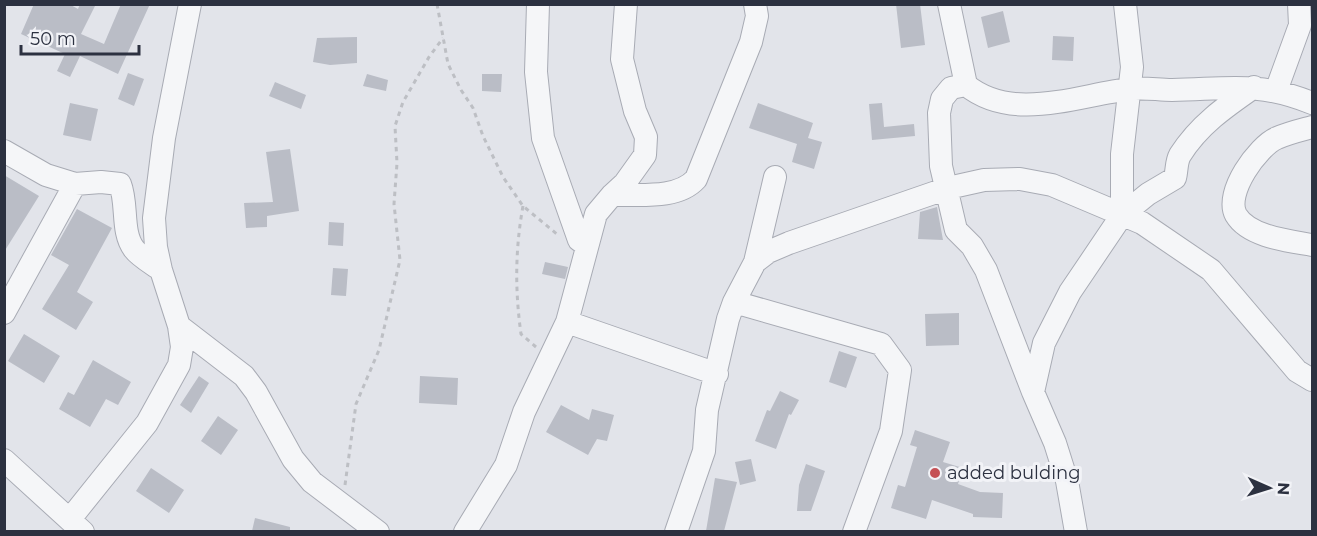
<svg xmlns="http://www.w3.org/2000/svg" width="1317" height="536" font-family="Montserrat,sans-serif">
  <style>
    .building { fill: #babdc6 }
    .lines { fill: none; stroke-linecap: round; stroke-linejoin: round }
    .minor-casing { stroke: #a8abb4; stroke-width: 24 }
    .path { stroke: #bdbfc4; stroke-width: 3; stroke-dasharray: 4.5 4.5; stroke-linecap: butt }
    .minor { stroke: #f5f6f8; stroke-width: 22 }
    .poi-dot { fill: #c55155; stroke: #f2f3f7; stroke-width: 2 }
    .labels { text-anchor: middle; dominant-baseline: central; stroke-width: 6; stroke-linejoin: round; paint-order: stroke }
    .poi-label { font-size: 18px; fill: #2c3140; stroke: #f2f3f7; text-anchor: start }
  </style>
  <rect width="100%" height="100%" fill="#e2e4ea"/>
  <path class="building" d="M34,4H69L78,9L80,4H96L81,34L104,44L121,4H150L118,74L80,56L70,77L57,71L65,54L21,34Z
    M896,4H920L925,45L901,48Z
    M1003,11L1010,42L988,48L981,17Z
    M1053,36L1074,37L1073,61L1052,60Z
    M357,37V63L330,65L313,62L317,38Z
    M128,73L144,79L134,106L118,99Z
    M367,74L388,80L386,91L363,86Z
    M482,74H502L501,92L482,91Z
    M275,82L306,95L301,109L269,96Z
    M70,103L98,109L91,141L63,135Z
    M758,103L813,123L808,138L822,142L814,169L792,162L797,144L749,128Z
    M882,103L884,127L914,124L915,136L872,140L869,104Z
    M290,149L299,211L267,216V227L246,228L244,203L273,202L266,152Z
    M4,175L39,196L4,252Z
    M937,207L943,240L918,239L920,212Z
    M77,209L112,228L77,292L93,302L76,330L42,309L69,265L51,255Z
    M329,222L344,223L343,246L328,245Z
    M545,262L568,267L565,279L542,274Z
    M333,268L348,269L346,296L331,295Z
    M959,313V345L926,346L925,314Z
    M24,334L60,356L44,383L8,361Z
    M839,351L857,357L846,388L829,382Z
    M93,360L131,382L118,405L106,399L90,427L59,409L68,392L74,395Z
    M199,376L209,383L191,413L180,405Z
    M420,376L458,378L457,405L419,403Z
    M780,391L799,400L791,415L789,414L776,449L755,441L767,410L770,411Z
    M561,405L589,420L592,409L614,415L607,441L597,439L588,455L546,432Z
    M218,416L238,430L221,455L201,441Z
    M915,430L950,442L943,462L963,468L958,484L980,492L1003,493L1002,518L973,517V514L932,500L926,519L891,508L898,485L905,487L917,447L910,445Z
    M751,459L756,481L740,485L735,462Z
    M806,464L825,471L811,511H797L799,485Z
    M151,468L184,490L169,513L136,491Z
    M715,478L737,482L724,531H706Z
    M255,518L290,527V531H252Z"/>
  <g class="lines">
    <g class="minor-casing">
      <path id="minor" d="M538,4L536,72L543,138L579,240L587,245
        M949,4L966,85C1013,123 1077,95 1130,89C1144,87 1158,90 1172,90C1228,89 1258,81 1312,103
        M966,85L951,88L942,99L939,113L941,166L956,230L972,246L986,270L1033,392L1055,443L1067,481L1076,532
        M1276,91L1300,25L1299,4
        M1312,127C1301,130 1288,133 1277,138C1258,146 1224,193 1236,215C1249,237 1290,241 1312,245
        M4,151L46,175L75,184L4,313
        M75,184L101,182L120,184C128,204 121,232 134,249C140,257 153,264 161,270
        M612,195C638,194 677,200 696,179L751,42L757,16L755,4
        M1122,215V154L1132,67L1125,4
        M755,262L775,177
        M734,302L881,344L900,370L891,431L854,532
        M567,322L717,374
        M179,326L244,376L256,392L293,459L312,482L378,532
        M1033,392L1044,343L1070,292L1122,215L1148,194L1175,178C1177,171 1176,162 1180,155C1199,125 1225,107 1254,87
        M4,460L83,532
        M70,519L147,423L179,365L182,347L179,326L161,270L156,247L154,218L164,138L190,4
        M465,532L506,465L524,412L567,322L596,214L612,195L625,183L645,155L646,137L635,111L622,59L626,4
        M676,532L704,451L707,410L728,319L734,302L755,262L768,252L789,243L948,188L984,180L1020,179L1052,185L1142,223L1211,270L1297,371L1312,380"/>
    </g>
    <path class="path" d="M437,4L448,64L461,90L473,108L483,136L503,177L523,206L558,235
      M523,206C515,250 515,291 521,334L536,347
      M345,485L356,404L379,350L400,260L394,204L397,163L395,126L403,102L429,57L443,38"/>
    <use href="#minor" class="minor"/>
  </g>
  <circle class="poi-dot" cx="935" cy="473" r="6"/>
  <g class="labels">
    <g class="poi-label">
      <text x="947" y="473">added bulding</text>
    </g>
  </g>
  <rect width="1317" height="536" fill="none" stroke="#2c3140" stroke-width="12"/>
  <g transform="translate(1269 488) rotate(93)" stroke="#f2f3f7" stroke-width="4.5" paint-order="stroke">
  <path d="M0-4.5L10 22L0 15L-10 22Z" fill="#2c3140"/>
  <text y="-9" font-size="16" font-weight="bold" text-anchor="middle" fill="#2c3140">N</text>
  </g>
  <path d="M21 45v9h118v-9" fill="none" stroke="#2c3140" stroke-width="3"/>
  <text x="30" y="45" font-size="18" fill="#2c3140" stroke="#f2f3f7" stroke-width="4.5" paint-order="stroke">50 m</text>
</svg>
